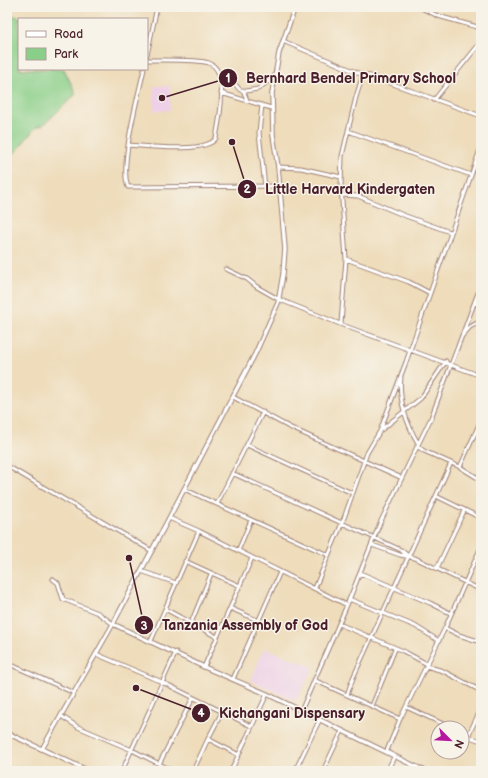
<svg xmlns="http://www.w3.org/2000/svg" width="488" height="778" font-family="'Balsamiq Sans',sans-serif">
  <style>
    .built { fill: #eed0e8 }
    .green { fill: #8acf89; stroke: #6a775a }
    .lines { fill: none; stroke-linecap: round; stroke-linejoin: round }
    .minor-casing { stroke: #9c7e72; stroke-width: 5 }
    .tertiary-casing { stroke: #9c7e72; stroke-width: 5.5 }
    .minor { stroke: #fff; stroke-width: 3 }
    .tertiary { stroke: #fff; stroke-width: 3.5 }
    .leader { fill: none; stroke: #4a1f2b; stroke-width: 1.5 }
    .callout-dot { fill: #4a1f2b; stroke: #f7f3e8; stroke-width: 1.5 }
    .mark-label { font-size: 12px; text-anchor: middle; font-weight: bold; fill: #fff }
    .callout-label { font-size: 14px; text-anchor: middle; font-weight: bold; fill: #4a1f2b; stroke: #f7f3e8; stroke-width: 3; stroke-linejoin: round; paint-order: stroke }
  </style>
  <rect width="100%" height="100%" fill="#f7f3e8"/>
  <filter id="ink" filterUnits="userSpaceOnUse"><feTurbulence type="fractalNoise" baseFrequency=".025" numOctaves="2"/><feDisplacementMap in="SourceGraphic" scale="8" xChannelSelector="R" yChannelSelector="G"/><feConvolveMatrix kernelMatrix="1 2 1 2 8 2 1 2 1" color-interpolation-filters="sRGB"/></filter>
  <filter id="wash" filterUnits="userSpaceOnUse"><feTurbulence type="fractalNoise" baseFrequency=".012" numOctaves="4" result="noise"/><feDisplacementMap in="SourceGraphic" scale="16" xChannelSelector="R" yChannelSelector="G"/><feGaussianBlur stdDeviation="0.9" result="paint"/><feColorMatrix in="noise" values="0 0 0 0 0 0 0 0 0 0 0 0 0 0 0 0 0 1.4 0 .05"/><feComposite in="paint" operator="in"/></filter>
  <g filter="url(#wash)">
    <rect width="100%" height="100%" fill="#eedcba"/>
    <path class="built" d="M154,86H170V110L154,111Z
      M264,648L313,667L296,701L251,681Z"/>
    <path class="green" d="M7,14L26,19H19V69H64L76,94L43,125L36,127L12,156L7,157Z"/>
  </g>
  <g filter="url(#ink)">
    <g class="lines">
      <g class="minor-casing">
        <path id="minor" d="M419,7L438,16L481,28
          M283,41L363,75L371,76L481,116
          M147,55L157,7
          M144,69C139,93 119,166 128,187L280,186
          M220,75L229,77L240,90L246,91L258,89L274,77
          M243,90L247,100
          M221,93L271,108
          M434,100L481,42
          M262,105L259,133L265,187
          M348,131L471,175
          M128,145C145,146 207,154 216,138C219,121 230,71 209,63C199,59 160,60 147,60
          M278,167L301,168L341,177
          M341,195L358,196L403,215L450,232
          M346,259L409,282L430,293
          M226,269L247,279L257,287L278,299L345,326L481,376
          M475,301L481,309
          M341,323L346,259L341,186L342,156L356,97L363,75
          M462,336L470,327L481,321
          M401,378C398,399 407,425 418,443
          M233,397L289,427L402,478
          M381,430L421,398L446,361
          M247,445L352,493
          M417,446L424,451L460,467L481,480
          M9,467L152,551
          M460,467L481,420
          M232,473L401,550L408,556
          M184,489L328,555
          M436,496L481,518
          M217,504L263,412
          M169,518L199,531L347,605
          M372,545L400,555L415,558L481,590
          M238,551L251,520
          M185,561L240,586
          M437,568L464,511
          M141,571L176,583
          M360,573L430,603L450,613
          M53,579L58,583L63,599L98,613L113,624
          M315,588L344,518L367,453L380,431L406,362L481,147
          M349,599L415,626L439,641
          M230,608L259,621
          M165,609L217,637
          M191,623L211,574
          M339,624L403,651L427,664
          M445,628L459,635L481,642
          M7,632V631
          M151,641L199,531
          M96,654L162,682L251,726
          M7,663L74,693
          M426,666L443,671L481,691
          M204,667L252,558
          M233,679L280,572
          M314,680L400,719
          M347,695L353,678L451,463
          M372,706L395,649
          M406,707L452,728
          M301,711L347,605L380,523L431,418L481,285
          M61,716L78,727L132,750L173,771
          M462,732L467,735V736L481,741
          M468,736L481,709
          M208,739L222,712
          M386,753L400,719L445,628L481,547
          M159,764L193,698
          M232,768L239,771
          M122,771L176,652
          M193,771L208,739L239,755
          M231,771L267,694
          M295,771L319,721
          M323,771L342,731
          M387,771L394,757
          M414,771L416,767"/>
      </g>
      <g class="tertiary-casing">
        <path id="tertiary" d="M113,624L204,667L267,694L425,771
          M7,733L89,771
          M42,749L113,624L169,518L255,354L278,303L283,274L285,249L278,167L273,135L272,93L279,53L295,7"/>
      </g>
      <use href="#minor" class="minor"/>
      <use href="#tertiary" class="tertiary"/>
    </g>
  </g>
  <path class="leader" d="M162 98L228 78M232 142L247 189M129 558L144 625M136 688L201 713"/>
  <g class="callout-dot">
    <circle cx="162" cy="98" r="4"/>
    <circle cx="232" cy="142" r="4"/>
    <circle cx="129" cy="558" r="4"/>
    <circle cx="136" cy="688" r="4"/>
    <circle cx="228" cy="78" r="10"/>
    <circle cx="247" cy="189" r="10"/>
    <circle cx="144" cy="625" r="10"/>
    <circle cx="201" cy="713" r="10"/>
  </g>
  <g class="mark-label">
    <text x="228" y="82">1</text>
    <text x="247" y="193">2</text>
    <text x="144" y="630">3</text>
    <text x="201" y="717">4</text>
  </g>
  <g class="callout-label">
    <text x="351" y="83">Bernhard Bendel Primary School</text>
    <text x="350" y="194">Little Harvard Kindergaten</text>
    <text x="245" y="630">Tanzania Assembly of God</text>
    <text x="292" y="718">Kichangani Dispensary</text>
  </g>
  <rect width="488" height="778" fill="none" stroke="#f7f3e8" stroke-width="24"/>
  <rect x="18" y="18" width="130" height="52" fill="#f7f3e8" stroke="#b29e9c"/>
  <rect x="26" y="31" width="20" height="6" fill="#ffffff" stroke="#b29e9c"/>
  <text x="54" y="38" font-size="12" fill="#4a1f2b">Road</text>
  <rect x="26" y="48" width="20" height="12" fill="#8acf89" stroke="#b29e9c"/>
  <text x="54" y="58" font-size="12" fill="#4a1f2b">Park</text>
  <g transform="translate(450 740) rotate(114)"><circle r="19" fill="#f7f3e8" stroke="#b29e9c"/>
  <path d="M0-3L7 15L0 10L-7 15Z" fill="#b5179e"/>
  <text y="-6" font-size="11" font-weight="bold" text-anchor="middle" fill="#4a1f2b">N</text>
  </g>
</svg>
